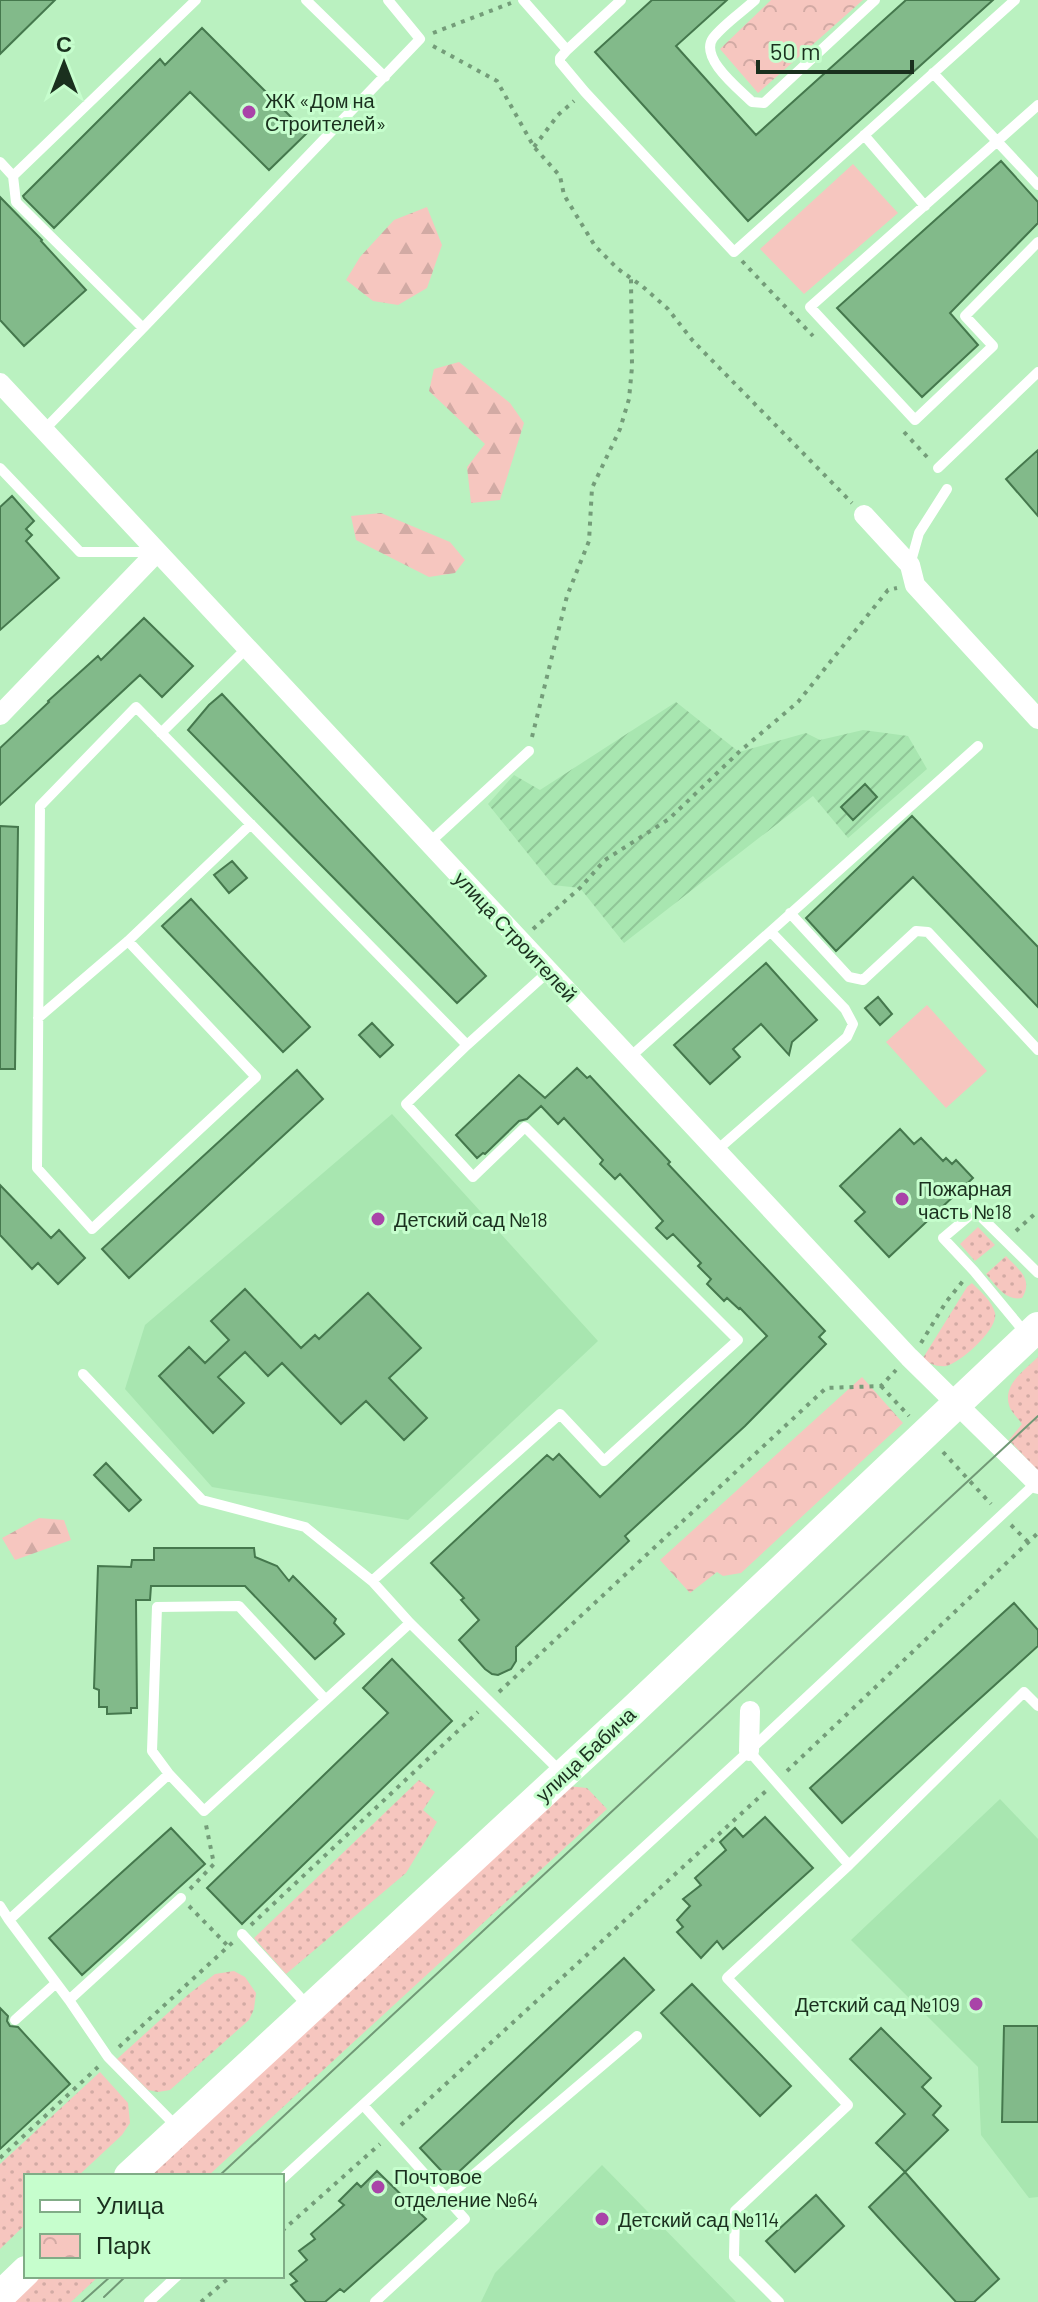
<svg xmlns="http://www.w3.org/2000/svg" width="1038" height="2302" font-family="Barlow,sans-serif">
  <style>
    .built { fill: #a8e6b0 }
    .industrial { fill: url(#industrial-furrows) }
    .grass { fill: url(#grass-dots) }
    .forest { fill: url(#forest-firs) }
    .park { fill: url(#park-crowns) }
    .garden { fill: #f6c6bf }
    .building { fill: #82ba8a; stroke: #45784d; stroke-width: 2 }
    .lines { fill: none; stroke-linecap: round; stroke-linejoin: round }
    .path { stroke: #749d79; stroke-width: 4; stroke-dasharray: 4 6; stroke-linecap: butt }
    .lane { stroke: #fff; stroke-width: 10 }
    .street { stroke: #fff; stroke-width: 20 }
    .secondary { stroke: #fff; stroke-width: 30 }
    .tram { stroke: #719976; stroke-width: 2 }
    .poi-dot { fill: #a944a8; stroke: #c6fecd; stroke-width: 3 }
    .labels { text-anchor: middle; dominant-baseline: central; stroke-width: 6; stroke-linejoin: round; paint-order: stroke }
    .poi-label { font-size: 20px; fill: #1a301e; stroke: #c6fecd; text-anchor: start }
    .street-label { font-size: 20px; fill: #1a301e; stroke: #c6fecd }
  </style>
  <defs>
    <pattern id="industrial-furrows" width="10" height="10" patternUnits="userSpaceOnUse" patternTransform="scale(2)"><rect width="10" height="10" fill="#a8e6b0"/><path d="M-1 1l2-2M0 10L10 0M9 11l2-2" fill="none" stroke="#90c697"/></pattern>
    <pattern id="grass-dots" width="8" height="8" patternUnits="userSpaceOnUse" patternTransform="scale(2)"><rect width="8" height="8" fill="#f6c6bf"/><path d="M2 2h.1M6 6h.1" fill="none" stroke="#d2aaa4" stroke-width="1.8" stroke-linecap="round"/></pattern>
    <pattern id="forest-firs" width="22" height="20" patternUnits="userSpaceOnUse" patternTransform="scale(2)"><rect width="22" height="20" fill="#f6c6bf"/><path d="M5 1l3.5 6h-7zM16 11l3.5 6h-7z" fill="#d2aaa4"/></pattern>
    <pattern id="park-crowns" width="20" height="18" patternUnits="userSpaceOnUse" patternTransform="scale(2)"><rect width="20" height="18" fill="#f6c6bf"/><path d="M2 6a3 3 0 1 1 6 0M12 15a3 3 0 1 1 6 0" fill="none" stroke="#d2aaa4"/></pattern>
  </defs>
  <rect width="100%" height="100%" fill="#baf1c0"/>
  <path class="built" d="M392,1114L598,1341L408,1520L212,1487L125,1389L145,1325Z
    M1000,1799L1038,1839V2197L1029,2198L981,2135L978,2067L851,1940Z
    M602,2165L736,2302H481L495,2273Z"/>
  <path class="industrial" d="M676,702L739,752L806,733L820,740L863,730L908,736L927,769L848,838L813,796L624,943L580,888L553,885L488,804L514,775L540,790Z"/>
  <path class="grass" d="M978,1227L995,1245L975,1261L960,1244Z
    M1006,1256C1018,1269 1034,1279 1022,1298C1005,1301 997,1286 986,1274Z
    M972,1283C981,1292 992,1301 995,1313C999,1329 960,1363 946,1366C937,1367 929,1364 923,1358L967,1287Z
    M1038,1357V1471L1009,1440L1022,1424C1019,1419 1013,1414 1010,1408C1001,1385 1024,1371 1038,1357Z
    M419,1780L435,1792L423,1810L437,1822L406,1873L286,1974L254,1938Z
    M568,1786L587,1788L607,1809L208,2176H146Z
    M234,1971L245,1977L256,1993L254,2009L249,2020L170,2090L158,2092L148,2090L117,2059L190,1993L215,1974Z
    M100,2072L128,2103L130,2123L122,2135L78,2176H26V2224L0,2249V2164Z
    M38,2276H99L71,2302H10Z"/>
  <path class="forest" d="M427,207L442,245L427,288L398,305L373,301L346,280L360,257L394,220Z
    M459,362L510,403L524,423L500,500L471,503L467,467L485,444L429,391L434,369Z
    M381,513L450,542L465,560L455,573L429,577L356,540L351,516Z
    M39,1518L64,1520L71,1540L15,1560L2,1538Z"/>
  <path class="park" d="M771,0H863L758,93L720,49Z
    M862,1377L903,1423L741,1573L723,1576L717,1572L690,1593L660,1560Z"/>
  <path class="garden" d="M853,164L898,213L804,294L760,249Z
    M927,1005L987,1071L946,1108L886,1042Z"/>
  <path class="building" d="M0,0H55L0,54Z
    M652,0H727L676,46L756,135L906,0H993L748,221L595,52Z
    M202,28L307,133L269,170L190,92L54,228L24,198L23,196L160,59L165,65Z
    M1001,161L1038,202V223L950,313L978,345L922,397L837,308Z
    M0,197L42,240L41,241L86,290L24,346L0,320Z
    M1038,450V516L1006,479Z
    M12,496L34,521L26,529L32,535L26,541L59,578L0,630V507Z
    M144,618L193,666L162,697L140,675L0,805V748L49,702L48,701L98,656L101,660Z
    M222,694L486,976L457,1003L188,730L209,705Z
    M865,784L877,797L853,820L841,807Z
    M912,816L1038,947V1007L913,877L836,951L806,918Z
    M0,826L18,827L15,1069H0Z
    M232,861L247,878L229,893L214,875Z
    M191,899L310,1027L283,1052L162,926Z
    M766,963L817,1020L792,1042L789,1055L761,1024L733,1049L740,1057L710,1084L674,1045Z
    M878,997L892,1014L880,1025L865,1008Z
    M372,1023L393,1045L380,1057L359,1035Z
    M577,1068L587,1078L590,1076L615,1103L670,1162L668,1164L825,1331L819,1337L826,1344L745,1426L625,1536L629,1541L516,1647V1661L511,1669L498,1675L492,1674L485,1669L459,1640L479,1620L461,1600L464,1598L431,1563L547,1455L553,1460L559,1454L600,1497L767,1336L740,1308L739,1309L727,1298L724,1301L707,1284L711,1279L698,1266L701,1263L673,1234L667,1239L656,1228L663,1221L620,1174L615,1179L600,1164L603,1160L564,1118L558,1124L541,1106L527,1119L519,1121L485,1154L483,1153L477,1158L456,1135L519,1075L545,1098Z
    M297,1070L323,1099L129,1278L102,1249Z
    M900,1129L914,1144L921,1138L943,1161L946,1158L952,1164L956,1160L973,1178L889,1257L855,1221L865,1212L840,1186Z
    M0,1185L51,1238L59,1230L85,1258L58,1284L38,1263L32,1269L0,1235Z
    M245,1289L301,1348L315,1335L319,1339L368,1293L421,1348L389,1378L427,1418L404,1440L366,1401L341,1424L282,1363L268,1376L245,1352L218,1377L244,1403L213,1433L159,1376L189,1347L205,1363L229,1340L211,1321Z
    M106,1463L141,1500L129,1511L94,1475Z
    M154,1548H254L255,1557L277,1566L289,1581L293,1576L336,1619L334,1623L344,1634L315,1659L245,1586H151L150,1600H136L137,1708H131V1713L107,1714V1707H99V1690L94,1688L98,1566L131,1567L132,1560H154Z
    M1014,1603L1038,1630V1646L842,1823L810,1788Z
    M392,1659L452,1721L242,1924L207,1888L388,1713L363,1688Z
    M765,1817L813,1868L723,1949L717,1941L701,1958L677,1932L683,1927L677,1920L690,1906L683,1899L701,1885L695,1878L726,1850L720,1842L735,1828L743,1837Z
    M171,1828L205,1864L82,1975L49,1938Z
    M624,1958L654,1990L450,2180L420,2148Z
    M692,1984L791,2086L760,2116L661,2013Z
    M0,2008L8,2016L7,2021L10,2026L18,2027L70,2084L0,2149Z
    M1004,2026H1038V2122H1002Z
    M881,2028L931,2078L922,2087L941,2106L933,2115L948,2130L905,2172L876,2143L905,2114L850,2059Z
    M377,2171L426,2219L344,2292L340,2289L325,2302H306L291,2285L297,2281L290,2274L307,2260L299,2251L315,2239L311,2234L344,2205L339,2201L357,2183L361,2187Z
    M905,2172L999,2279L974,2302H956L869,2207Z
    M816,2195L844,2226L795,2272L766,2241Z"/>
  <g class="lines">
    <path class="path" d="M433,33L511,3
      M433,46L497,81L534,147L560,176L564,195L595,246L618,269L642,286L668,309L693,341L852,503
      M534,147L558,115L574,101
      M742,261L813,336
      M904,432L928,458
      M532,737L567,596L589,541L592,488L620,429L629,399L632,367L631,279
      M533,929L580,888L605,860L669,819L739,752L798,702L888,590L897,588
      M1016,1231L1038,1211
      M921,1343L946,1302L963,1281
      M881,1386L909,1416
      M943,1452L991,1504
      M1011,1525L1028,1542
      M499,1692L826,1388L881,1386L896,1370
      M787,1771L1038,1533
      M190,1889L214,1864L206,1825
      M189,1906L228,1946
      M251,1925L478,1712
      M119,2047L233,1942
      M401,2125L766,1791
      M0,2158L98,2067
      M282,2231L380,2144
      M201,2302L231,2276"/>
    <path class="lane" d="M196,0L13,176L16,202L143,328L420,39L388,0
      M306,0L385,77
      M523,0L567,50
      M621,0L567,50L560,58V62L585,92L734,252L1015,0
      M755,0C742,12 724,24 713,38C699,58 739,89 752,102L764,103L875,0
      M933,73L1038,185
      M1038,105L810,307L915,420L993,346L965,316L1038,242
      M864,135L925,206
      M0,162L13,176
      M44,430L143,328
      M0,468L80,552H155
      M938,468L1038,372
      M910,565L919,533L947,489
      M161,733L247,648
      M429,843L529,751
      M790,913L849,977L863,980L916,931L928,932L1038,1050
      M128,941L256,1077L92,1229L37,1168L40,806L136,707L467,1045
      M548,972L467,1045L406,1104L473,1177L525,1127L738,1340L604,1461L560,1414L372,1581L410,1623L562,1773
      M38,1018L128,941L251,824
      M629,1058L978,746
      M716,1151L847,1037L853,1024L845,1009L771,932
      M1027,1335L974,1271L943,1238L975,1211L1038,1273
      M83,1374L202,1500L305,1527L372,1581
      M325,1699L239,1606L157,1607L152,1751L169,1774L204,1811L410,1623
      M749,1751L849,1865L1024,1692L1038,1706
      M169,1774L9,1920L69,2000L108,2057L178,2128
      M0,1906L9,1920
      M242,1934L308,2006
      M69,2000L181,1898
      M15,2020L55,1984
      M363,2105L465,2219L375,2302
      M282,2179L749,1751L1037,1482
      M446,2198L637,2036
      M149,2302L177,2276
      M779,2302L734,2257L735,2211L848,2105L727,1978L849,1865"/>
    <path class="street" d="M0,383L909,1357L1038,1484
      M864,515L910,565L915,585L1038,719
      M0,715L157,552
      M749,1751L750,1711"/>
    <path class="secondary" d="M129,2176L632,1711L1038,1327
      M0,2296L26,2271"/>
    <path class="tram" d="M219,2176L1038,1416
      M104,2297L126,2276
      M82,2302L111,2276"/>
  </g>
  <g class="poi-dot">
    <circle cx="249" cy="112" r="8"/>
    <circle cx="902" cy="1199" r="8"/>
    <circle cx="378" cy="1219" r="8"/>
    <circle cx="976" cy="2004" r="8"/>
    <circle cx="378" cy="2187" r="8"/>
    <circle cx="602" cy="2219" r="8"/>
  </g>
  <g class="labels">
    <g class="poi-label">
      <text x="265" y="100">ЖК «Дом на<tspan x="265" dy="23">Строителей»</tspan></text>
      <text x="918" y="1188">Пожарная<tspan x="918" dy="23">часть №18</tspan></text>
      <text x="394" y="1219">Детский сад №18</text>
      <text x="960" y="2004" text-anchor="end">Детский сад №109</text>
      <text x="394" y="2176">Почтовое<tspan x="394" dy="23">отделение №64</tspan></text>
      <text x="618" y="2219">Детский сад №114</text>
    </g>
    <g class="street-label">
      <text transform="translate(516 936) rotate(47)">улица Строителей</text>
      <text transform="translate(585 1754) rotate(-43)">улица Бабича</text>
    </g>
  </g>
  <rect x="24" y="2174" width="260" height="104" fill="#c6fecd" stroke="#81ac87" stroke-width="2"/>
  <rect x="40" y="2200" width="40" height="12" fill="#ffffff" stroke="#81ac87" stroke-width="2"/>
  <text x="96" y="2214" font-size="24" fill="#1a301e">Улица</text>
  <rect x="40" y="2234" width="40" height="24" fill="url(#park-crowns)" stroke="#81ac87" stroke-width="2"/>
  <text x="96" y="2254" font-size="24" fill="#1a301e">Парк</text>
  <g transform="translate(64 64)" stroke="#c6fecd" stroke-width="6" paint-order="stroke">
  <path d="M0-6L14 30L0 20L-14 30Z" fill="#1a301e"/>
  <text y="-12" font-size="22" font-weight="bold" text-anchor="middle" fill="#1a301e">С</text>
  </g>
  <path d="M758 60v12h154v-12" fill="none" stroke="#1a301e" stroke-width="4"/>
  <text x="770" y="60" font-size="24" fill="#1a301e" stroke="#c6fecd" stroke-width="6" paint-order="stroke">50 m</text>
</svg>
